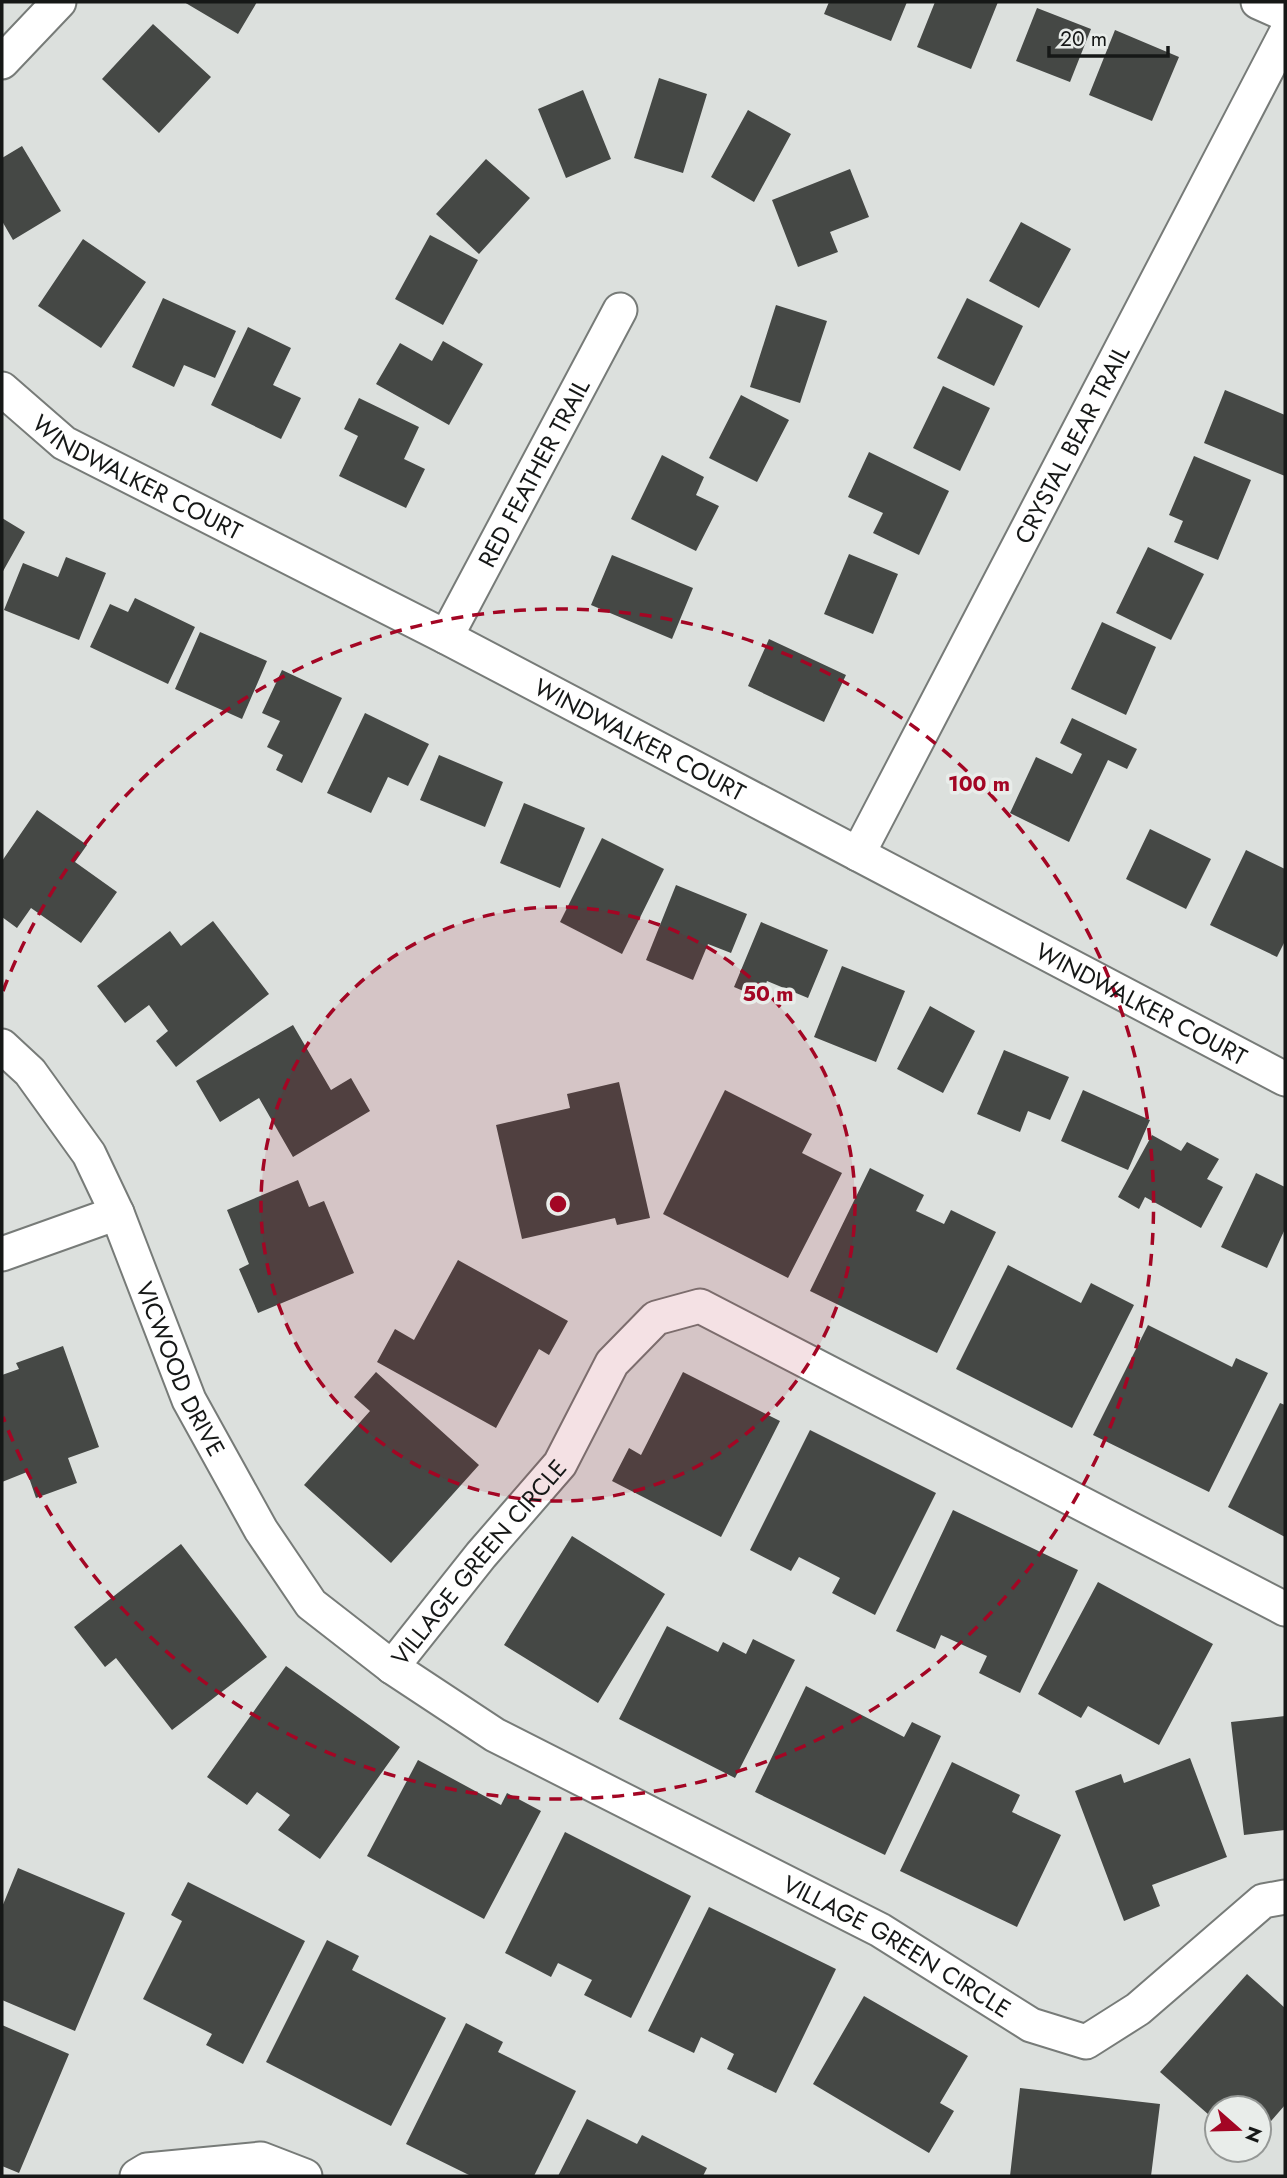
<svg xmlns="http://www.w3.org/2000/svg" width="1287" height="2178" font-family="Jost,sans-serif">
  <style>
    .building { fill: #454845 }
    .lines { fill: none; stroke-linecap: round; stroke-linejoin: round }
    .street-casing { stroke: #777b78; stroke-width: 37 }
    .street { stroke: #fff; stroke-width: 33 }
    .ring { fill: none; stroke: #a30624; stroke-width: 3.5; stroke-dasharray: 12 9 }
    .labels { text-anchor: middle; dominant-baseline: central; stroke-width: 7; stroke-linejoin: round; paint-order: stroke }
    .street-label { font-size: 24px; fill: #161817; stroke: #e9edea }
    .centre { fill: #a30624; stroke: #e9edea; stroke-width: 3.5 }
    .ring-label { font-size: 21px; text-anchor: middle; font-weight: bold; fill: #a30624; stroke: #e9edea; stroke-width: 7; stroke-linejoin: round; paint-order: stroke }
  </style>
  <rect width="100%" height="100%" fill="#dce0dd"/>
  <path class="building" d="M184,2H257L238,34Z
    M829,2H907L891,41L824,14Z
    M935,2H998L971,69L917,47Z
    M1037,8L1091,29L1070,82L1016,61Z
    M153,24L211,77L159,133L102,79Z
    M1115,30L1179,57L1152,121L1089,95Z
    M659,78L707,94L683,173L634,158Z
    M583,90L611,159L566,178L538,109Z
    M748,110L791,134L754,202L711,177Z
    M22,146L61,211L13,240L2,221V158Z
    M486,159L530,198L479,254L436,214Z
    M850,169L869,217L830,232L838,252L798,267L772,200Z
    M1021,222L1071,249L1039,308L989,281Z
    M430,235L478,260L443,325L395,299Z
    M83,239L146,282L101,348L38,306Z
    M163,298L236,331L215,378L184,365L174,387L132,367Z
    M967,298L1023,326L994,386L937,358Z
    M776,305L827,321L800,403L750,387Z
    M248,327L291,348L273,385L301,398L281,439L211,405Z
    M443,341L483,364L449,425L376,384L400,343L432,361Z
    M943,386L990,408L960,471L913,448Z
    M1225,390L1285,415V476L1204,443Z
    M741,395L789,420L757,482L709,458Z
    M359,398L419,427L404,459L425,469L406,508L339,476L358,436L344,429Z
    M869,452L949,491L919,555L873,533L883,513L848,497Z
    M662,455L704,477L696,495L719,506L696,551L631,519Z
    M1194,456L1251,480L1218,560L1174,542L1183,521L1169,515Z
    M2,518L25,532L2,573Z
    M1148,547L1204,574L1171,640L1116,613Z
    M849,554L898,574L873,634L824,614Z
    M612,555L693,588L672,639L591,605Z
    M66,557L106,573L79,640L4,610L23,563L58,577Z
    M135,598L195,627L168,684L90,647L110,604L128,612Z
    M1102,622L1156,647L1126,715L1071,689Z
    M200,632L267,661L242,719L175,689Z
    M769,639L846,675L824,722L748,686Z
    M282,670L342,698L302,783L276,770L283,755L267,747L280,721L262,713Z
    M365,713L429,744L408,786L388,777L371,813L327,793Z
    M1072,718L1137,749L1127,769L1108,760L1069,842L1010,813L1036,757L1072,774L1082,754L1060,743Z
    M439,755L503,782L485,827L420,800Z
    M524,803L585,828L560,888L500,863Z
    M37,810L87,845L75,862L117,892L81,943L31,908L17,928L2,917V861Z
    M1150,829L1211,859L1186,909L1126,879Z
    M602,838L664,869L622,954L560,922Z
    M1246,850L1285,869V941L1277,957L1210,925Z
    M676,885L747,914L731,953L708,944L693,980L646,960Z
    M213,921L269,994L176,1067L156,1041L168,1031L149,1005L125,1023L97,986L170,931L181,946Z
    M761,922L828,950L808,998L767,981L760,998L734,987Z
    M842,966L905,991L876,1062L814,1037Z
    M930,1006L975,1031L943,1093L897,1069Z
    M293,1025L331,1090L351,1078L370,1111L293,1157L259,1098L220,1122L196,1081Z
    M1004,1050L1069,1077L1050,1120L1028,1111L1020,1132L977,1114Z
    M619,1082L650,1218L617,1225L615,1218L522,1239L496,1125L570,1108L567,1094Z
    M725,1090L812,1134L802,1153L842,1173L788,1278L663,1214Z
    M1083,1090L1150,1120L1128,1170L1061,1141Z
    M1152,1135L1181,1151L1187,1142L1219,1159L1207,1179L1223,1187L1201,1228L1145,1197L1139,1209L1118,1197Z
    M870,1168L924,1195L916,1211L944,1224L951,1210L996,1232L937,1353L810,1291Z
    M1256,1173L1285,1187V1229L1267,1268L1221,1247Z
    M298,1180L309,1207L324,1201L354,1273L258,1313L239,1269L249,1264L227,1210Z
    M458,1260L568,1321L549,1355L539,1349L496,1428L377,1362L395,1329L414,1340Z
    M1008,1265L1081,1303L1091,1283L1134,1305L1072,1428L956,1369Z
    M1148,1325L1232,1367L1236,1358L1268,1373L1209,1492L1093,1435Z
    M63,1346L99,1447L68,1458L77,1483L36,1498L27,1472L2,1482V1375L19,1369L16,1363Z
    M376,1372L479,1465L391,1563L304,1485L370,1411L354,1397Z
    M683,1372L780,1421L721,1537L612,1481L629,1448L641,1455Z
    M1280,1403L1285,1405V1537L1228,1507Z
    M810,1430L936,1493L875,1615L832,1593L840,1578L799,1557L791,1571L750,1550Z
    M953,1510L1078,1570L1020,1693L979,1673L987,1656L941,1635L935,1649L896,1631Z
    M572,1536L665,1594L598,1703L504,1645Z
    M181,1544L267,1657L172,1730L116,1658L105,1667L74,1627Z
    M1098,1582L1213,1644L1159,1745L1088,1706L1081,1718L1038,1694Z
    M667,1626L718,1652L723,1642L746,1654L753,1639L795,1660L735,1778L619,1719Z
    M286,1666L400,1747L320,1859L278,1830L290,1815L257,1792L247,1805L207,1777Z
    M806,1686L904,1737L912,1722L941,1736L885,1855L755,1792Z
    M1285,1716V1830L1244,1835L1231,1722Z
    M1190,1758L1227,1857L1152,1885L1160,1906L1124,1921L1075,1791L1121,1774L1124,1783Z
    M418,1760L501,1805L507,1793L541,1811L484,1919L367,1856Z
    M952,1762L1020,1795L1012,1812L1061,1835L1017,1927L900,1871Z
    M565,1832L691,1896L631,2018L584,1995L592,1980L558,1963L551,1977L505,1953Z
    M18,1868L125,1913L75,2031L2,2000V1907Z
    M188,1882L305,1941L243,2064L206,2045L212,2034L143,1999L182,1921L171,1915Z
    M709,1907L836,1969L776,2093L727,2069L734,2054L701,2037L694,2053L648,2031Z
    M327,1940L359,1956L352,1970L446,2018L391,2126L266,2062Z
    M1247,1974L1285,2008V2105L1259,2135V2108H1217V2122L1160,2072Z
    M864,1996L968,2056L940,2103L954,2111L929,2153L813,2084Z
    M466,2023L503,2042L498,2052L576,2091L534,2176H471L406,2144Z
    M2,2025L69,2054L19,2173L2,2166Z
    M1020,2088L1160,2104L1151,2176H1010Z
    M587,2119L637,2144L642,2135L707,2168L703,2176H558Z"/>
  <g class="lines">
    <g class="street-casing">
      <g id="street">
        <path d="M1258,2L1285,14"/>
        <path d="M2,62L59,2"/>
        <path id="s1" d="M2,389L64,443L446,637L1285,1079"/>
        <path id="s2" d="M446,637L620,310"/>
        <path id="s3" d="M858,854L1285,35"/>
        <path id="s4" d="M2,1046L30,1072L89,1154L117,1213L189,1400L261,1530L311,1604L392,1667L495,1735L880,1930L1031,2025L1086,2042L1138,2009L1263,1901L1285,1897"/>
        <path d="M2,1254L117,1213"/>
        <path id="s5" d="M392,1667L481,1555L560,1464L612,1363L656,1318L700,1306L1285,1609"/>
        <path d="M137,2176L147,2170L261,2159L305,2176"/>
      </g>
    </g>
    <use href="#street" class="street"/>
  </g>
  <circle cx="558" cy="1204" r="297" fill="#a30624" fill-opacity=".12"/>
  <g class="ring">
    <circle cx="558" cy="1204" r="297"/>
    <path d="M3 991A595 595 0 1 1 3 1417"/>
  </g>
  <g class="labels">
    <g class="street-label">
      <text stroke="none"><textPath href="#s3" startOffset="462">CRYSTAL BEAR TRAIL</textPath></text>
      <text stroke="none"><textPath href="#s2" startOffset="186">RED FEATHER TRAIL</textPath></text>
      <text stroke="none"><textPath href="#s1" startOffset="163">WINDWALKER COURT</textPath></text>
      <text stroke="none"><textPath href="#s1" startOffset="730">WINDWALKER COURT</textPath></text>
      <text stroke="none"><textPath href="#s1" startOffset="1297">WINDWALKER COURT</textPath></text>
      <text stroke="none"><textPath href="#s4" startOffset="373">VICWOOD DRIVE</textPath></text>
      <text stroke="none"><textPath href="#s5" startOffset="136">VILLAGE GREEN CIRCLE</textPath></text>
      <text stroke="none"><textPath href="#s4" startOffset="1323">VILLAGE GREEN CIRCLE</textPath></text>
    </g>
  </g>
  <circle cx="558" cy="1204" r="10" class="centre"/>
  <g class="ring-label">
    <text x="979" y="791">100 m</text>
    <text x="768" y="1001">50 m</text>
  </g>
  <rect width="1287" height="2178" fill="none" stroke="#161817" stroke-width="7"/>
  <g transform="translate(1238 2129) rotate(110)"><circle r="33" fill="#e9edea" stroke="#959896" stroke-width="2"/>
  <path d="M0-5L12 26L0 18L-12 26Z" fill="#a30624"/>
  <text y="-10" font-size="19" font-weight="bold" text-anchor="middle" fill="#161817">N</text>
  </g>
  <path d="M1049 46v10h119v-10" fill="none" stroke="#161817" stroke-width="3.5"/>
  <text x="1060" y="46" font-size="21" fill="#161817" stroke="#e9edea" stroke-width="5" paint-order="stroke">20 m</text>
</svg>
